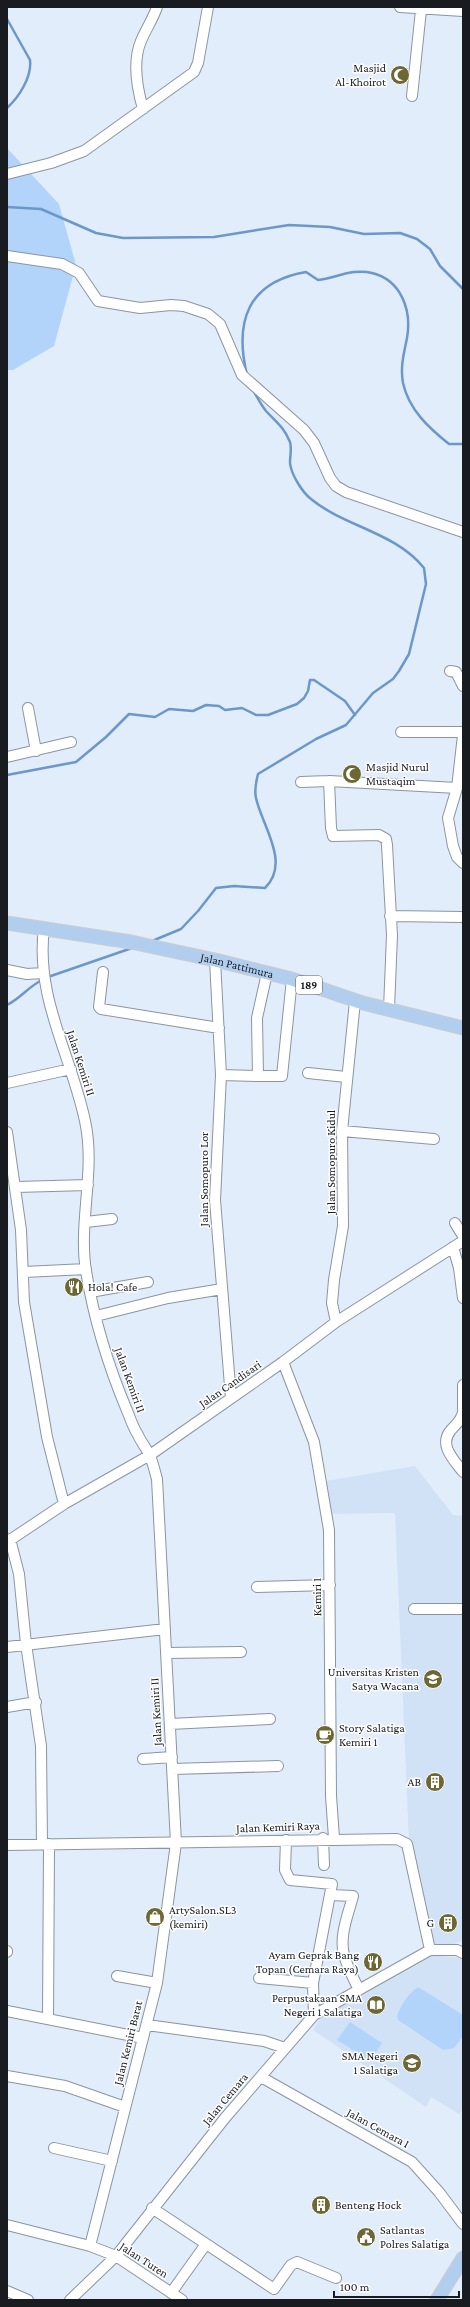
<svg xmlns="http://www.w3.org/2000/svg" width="470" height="2307" font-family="'Crimson Pro',serif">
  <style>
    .built { fill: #d1e2f6 }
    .green { fill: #b2d4fb }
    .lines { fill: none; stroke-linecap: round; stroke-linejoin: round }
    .stream { stroke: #6b97c9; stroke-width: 2.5 }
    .minor-casing { stroke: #8a95a2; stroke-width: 12 }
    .major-casing { stroke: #cccdce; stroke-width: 15 }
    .minor { stroke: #fff; stroke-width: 10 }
    .major { stroke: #b2ceef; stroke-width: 13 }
    .labels { text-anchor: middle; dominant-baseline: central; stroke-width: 3; stroke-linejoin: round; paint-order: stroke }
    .shield { fill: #fff; stroke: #5d6064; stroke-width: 1 }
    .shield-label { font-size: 11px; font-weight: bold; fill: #181c21 }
    .poi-label { font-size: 12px; fill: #181c21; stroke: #fff; text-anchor: end }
    .street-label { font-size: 12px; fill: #181c21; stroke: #fff }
  </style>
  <rect width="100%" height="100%" fill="#e2edfb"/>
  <path class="built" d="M415,1466L453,1515L463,1516V1940L448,1947L432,1945L409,1843L395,1513L331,1514L326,1481Z
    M431,1955L463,1958V2109L459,2114L431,2097L426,2107L313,2030L321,2018Z"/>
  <path class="green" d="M7,148L59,204L76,265L54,346L13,370H7Z
    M418,1987L463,2015V2036L454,2048L443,2050L398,2020L397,2016C401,2004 408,1994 418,1987Z
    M350,2022L382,2043L370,2061L337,2040Z"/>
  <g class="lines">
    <path class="stream" d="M7,19L30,60C32,77 19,97 7,108
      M7,207L41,209L96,233L123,238L214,237L289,225L330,227L364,234L400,233L417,239L430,249L440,266L463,289
      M247,375C234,321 248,282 306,272L318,280C336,278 353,268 372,273C401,280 412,310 407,338C404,353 400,367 403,383C409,410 429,428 449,444H463
      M7,775L76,762L106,737L129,714L155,717L169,709L193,711L206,705L219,706L225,710L242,708L256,715H268L297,704L304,698L308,691L310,680H314L345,701L355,715
      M152,941L181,929L198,911L216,888L234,886L265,888C291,863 262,826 256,798C254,790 256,782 258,774L316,739L346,725L373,693L393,679L399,671L409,654L426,584L424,568C395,532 345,527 311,499C302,492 291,474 290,463C290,455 292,449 290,442C284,427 276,422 266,411C261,405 257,397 253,390
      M48,977L132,948
      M7,1005C21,998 28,987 42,980"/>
    <g class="minor-casing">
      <path id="minor" d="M400,7L463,11
        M412,96L421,10
        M143,109C137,88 132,62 141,41C146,29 153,19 157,7
        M7,174L51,163L84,151L194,72L198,63L208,7
        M7,256L62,264L79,273L98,301L140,308L171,305L184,306L208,314L220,324L242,375L304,430L314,443L330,478L336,486L346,492L463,532
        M450,671L456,672L463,686
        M28,708L36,751
        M401,732H463
        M463,735L457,788L448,818L453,846L457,857L463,863
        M7,757L71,742
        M301,782L329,781
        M390,916L463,917
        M44,928C35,998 71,1054 85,1121C96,1170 78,1222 86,1271C94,1320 109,1368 128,1413C131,1421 134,1429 138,1435C141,1442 147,1449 150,1456C153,1463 155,1472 157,1479L176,1843L157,1983L90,2246
        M215,960L221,1075L215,1200L231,1398
        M7,970L27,974L43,973
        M103,972L99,1007L101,1009L219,1028
        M267,973L257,1018L258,1076H282L292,979
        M389,1009L392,935L387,845L386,839L379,835L333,836L331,828L329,781L457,788
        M308,1073L346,1077
        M221,1075L258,1076
        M7,1083L71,1069
        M342,1131L434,1139
        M7,1132L21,1230L24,1302L47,1437L64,1504
        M16,1187L88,1185
        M86,1222L112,1219
        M455,1223L463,1236
        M453,1247L459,1268L463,1298
        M24,1272L86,1269
        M90,1292L148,1282
        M96,1316L168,1298L222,1289
        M336,1322L332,1303L334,1280L343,1226L342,1131L355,1001
        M283,1362L314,1442L329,1530L331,1796L334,1838
        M463,1385V1409
        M463,1412C461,1421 457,1423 451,1430C438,1445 454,1460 463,1472
        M10,1539L19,1574L26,1644L41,1746L42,1844
        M7,1542L64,1504L150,1455L283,1362L336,1322L463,1241
        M257,1587L330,1585
        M414,1609H463
        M7,1647L165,1629
        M166,1653L241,1652
        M7,1707L36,1702
        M170,1724L270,1719
        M143,1759L172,1757
        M172,1769L278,1766
        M323,1838L324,1865
        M286,1840L285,1870L290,1880L332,1884L313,1983L314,2015
        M7,1845L397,1839L407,1844L430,1950
        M330,1895L353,1896C348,1915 339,1936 344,1955C347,1967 354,1979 359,1990
        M7,1951V1952
        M117,1976L157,1983
        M259,1978L313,1983
        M7,2011L143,2038
        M48,2019L49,1844
        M147,2025L264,2041L285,2048
        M7,2076L65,2086L125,2107
        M261,2077L412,2162L439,2192L463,2224
        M54,2148L112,2161
        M152,2208L274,2289L291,2265L297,2262L336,2278
        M7,2225L90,2246L116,2256L182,2300
        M7,2291L28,2300
        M171,2293L206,2244
        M70,2300L116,2256L225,2118L314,2015L430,1950H457L463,1953"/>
    </g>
    <g class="major-casing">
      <g id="major">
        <path id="s1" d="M7,923L131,942L215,960L292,979L363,1003L463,1028"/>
        <path d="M437,2300L463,2258"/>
      </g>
    </g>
    <use href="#minor" class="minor"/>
    <use href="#major" class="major"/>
  </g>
  <defs>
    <g id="mosque-disc" transform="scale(1)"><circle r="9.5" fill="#6d6734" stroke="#fff"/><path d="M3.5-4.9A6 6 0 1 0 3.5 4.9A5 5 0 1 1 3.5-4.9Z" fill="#fff"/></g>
    <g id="restaurant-disc" transform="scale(1)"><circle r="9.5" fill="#6d6734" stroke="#fff"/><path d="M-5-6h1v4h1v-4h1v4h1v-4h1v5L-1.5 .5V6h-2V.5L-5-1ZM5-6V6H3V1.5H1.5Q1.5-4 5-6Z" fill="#fff"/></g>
    <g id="university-disc" transform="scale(1)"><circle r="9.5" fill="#6d6734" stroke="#fff"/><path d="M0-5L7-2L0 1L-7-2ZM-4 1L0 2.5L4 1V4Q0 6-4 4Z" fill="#fff"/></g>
    <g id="cafe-disc" transform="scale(1)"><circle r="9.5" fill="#6d6734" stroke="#fff"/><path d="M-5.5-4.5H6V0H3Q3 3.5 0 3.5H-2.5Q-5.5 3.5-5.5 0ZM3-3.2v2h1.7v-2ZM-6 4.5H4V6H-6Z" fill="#fff"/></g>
    <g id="building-disc" transform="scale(1)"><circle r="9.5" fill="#6d6734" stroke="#fff"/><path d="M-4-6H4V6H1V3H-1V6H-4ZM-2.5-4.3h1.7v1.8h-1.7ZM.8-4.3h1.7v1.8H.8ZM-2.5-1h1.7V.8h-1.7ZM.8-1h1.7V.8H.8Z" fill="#fff"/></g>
    <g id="shop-disc" transform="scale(1)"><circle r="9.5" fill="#6d6734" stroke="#fff"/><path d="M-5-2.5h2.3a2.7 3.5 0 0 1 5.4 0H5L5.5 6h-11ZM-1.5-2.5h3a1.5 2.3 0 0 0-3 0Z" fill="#fff"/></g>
    <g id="library-disc" transform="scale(1)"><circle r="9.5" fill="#6d6734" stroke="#fff"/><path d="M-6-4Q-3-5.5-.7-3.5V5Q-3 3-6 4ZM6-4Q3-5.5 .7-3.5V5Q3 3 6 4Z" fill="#fff"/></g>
    <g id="school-disc" transform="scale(1)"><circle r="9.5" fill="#6d6734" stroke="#fff"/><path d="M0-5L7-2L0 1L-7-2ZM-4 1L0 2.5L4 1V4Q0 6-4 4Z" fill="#fff"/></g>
    <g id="civic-disc" transform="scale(1)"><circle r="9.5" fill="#6d6734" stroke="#fff"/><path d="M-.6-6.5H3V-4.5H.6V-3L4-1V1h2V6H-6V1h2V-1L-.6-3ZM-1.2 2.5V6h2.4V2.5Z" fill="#fff"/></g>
  </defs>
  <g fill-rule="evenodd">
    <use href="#mosque-disc" x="400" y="75"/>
    <use href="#mosque-disc" x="352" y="774"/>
    <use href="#restaurant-disc" x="74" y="1287"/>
    <use href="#university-disc" x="433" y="1679"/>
    <use href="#cafe-disc" x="325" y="1735"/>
    <use href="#building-disc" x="435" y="1782"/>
    <use href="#shop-disc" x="155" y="1917"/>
    <use href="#building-disc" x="448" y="1923"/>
    <use href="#restaurant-disc" x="373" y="1962"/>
    <use href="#library-disc" x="376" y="2005"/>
    <use href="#school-disc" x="412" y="2063"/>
    <use href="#building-disc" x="321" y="2205"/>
    <use href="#civic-disc" x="366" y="2237"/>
  </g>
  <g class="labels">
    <rect class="shield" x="296" y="976" width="26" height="18" rx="3"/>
    <g class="shield-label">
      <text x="309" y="985">189</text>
    </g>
    <g class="poi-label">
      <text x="386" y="68">Masjid<tspan x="386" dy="14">Al-Khoirot</tspan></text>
      <text x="366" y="767" text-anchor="start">Masjid Nurul<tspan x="366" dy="14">Mustaqim</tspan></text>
      <text x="88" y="1287" text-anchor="start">Hola! Cafe</text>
      <text x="419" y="1672">Universitas Kristen<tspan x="419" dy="14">Satya Wacana</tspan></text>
      <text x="339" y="1728" text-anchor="start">Story Salatiga<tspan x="339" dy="14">Kemiri 1</tspan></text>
      <text x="421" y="1782">AB</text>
      <text x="169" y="1910" text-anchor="start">ArtySalon.SL3<tspan x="169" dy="14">(kemiri)</tspan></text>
      <text x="434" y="1923">G</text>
      <text x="359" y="1955">Ayam Geprak Bang<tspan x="359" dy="14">Topan (Cemara Raya)</tspan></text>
      <text x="362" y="1998">Perpustakaan SMA<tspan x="362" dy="14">Negeri 1 Salatiga</tspan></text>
      <text x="398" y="2056">SMA Negeri<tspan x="398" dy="14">1 Salatiga</tspan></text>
      <text x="335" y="2205" text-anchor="start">Benteng Hock</text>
      <text x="380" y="2230" text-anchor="start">Satlantas<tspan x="380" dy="14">Polres Salatiga</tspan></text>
    </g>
    <g class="street-label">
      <text stroke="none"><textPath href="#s1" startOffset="234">Jalan Pattimura</textPath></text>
      <text transform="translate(81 1063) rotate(72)">Jalan Kemiri II</text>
      <text transform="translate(331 1162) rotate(-90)">Jalan Somopuro Kidul</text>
      <text transform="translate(204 1179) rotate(-90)">Jalan Somopuro Lor</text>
      <text transform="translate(130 1380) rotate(70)">Jalan Kemiri II</text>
      <text transform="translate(230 1384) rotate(-35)">Jalan Candisari</text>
      <text transform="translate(317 1597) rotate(-91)">Kemiri 1</text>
      <text transform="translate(156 1712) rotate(-93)">Jalan Kemiri II</text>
      <text transform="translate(278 1827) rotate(-2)">Jalan Kemiri Raya</text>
      <text transform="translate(128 2043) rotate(-76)">Jalan Kemiri Barat</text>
      <text transform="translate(225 2099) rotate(-50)">Jalan Cemara</text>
      <text transform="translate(378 2128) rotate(29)">Jalan Cemara I</text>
      <text transform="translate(144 2260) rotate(33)">Jalan Turen</text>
    </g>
  </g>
  <rect width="470" height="2307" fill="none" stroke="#181c21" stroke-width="16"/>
  <path d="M334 2291v6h125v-6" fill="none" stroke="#181c21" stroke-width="2"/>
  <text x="340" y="2291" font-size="12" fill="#181c21" stroke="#ffffff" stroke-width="3" paint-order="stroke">100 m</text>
</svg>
